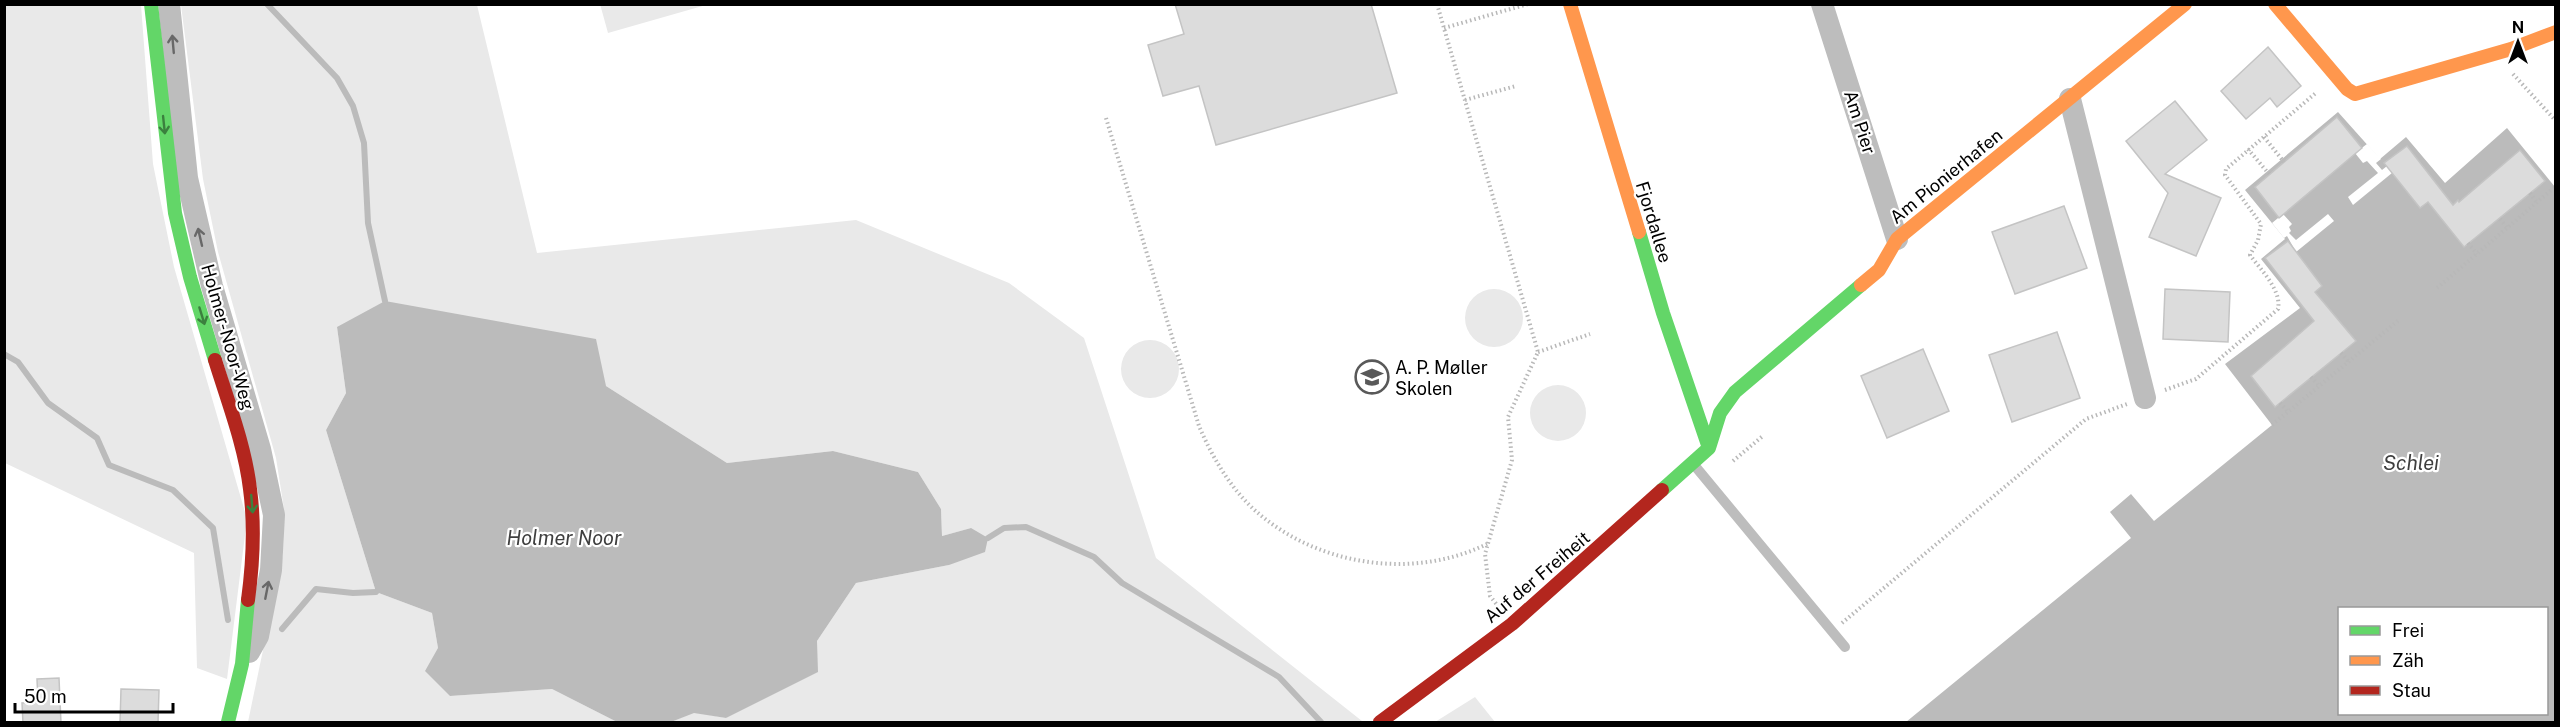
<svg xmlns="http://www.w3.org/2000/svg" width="2560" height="727" font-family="'Public Sans',sans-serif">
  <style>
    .green { fill: #e9e9e9 }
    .water { fill: #bbb; fill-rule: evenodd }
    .pier { fill: #fff }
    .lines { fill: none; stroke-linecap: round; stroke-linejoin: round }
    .stream { stroke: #bbb; stroke-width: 6 }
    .building { fill: #dcdcdc; stroke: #c4c4c4; stroke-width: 1.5 }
    .path { stroke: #b8b8b8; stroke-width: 4; stroke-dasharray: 1.5 3; stroke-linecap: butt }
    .lane { stroke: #bdbdbd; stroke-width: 10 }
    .street { stroke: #bdbdbd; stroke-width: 22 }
    .fast { stroke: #63d668; stroke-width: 14 }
    .slow { stroke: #ff974d; stroke-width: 14 }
    .jam { stroke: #b3261e; stroke-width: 14 }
    .oneway { stroke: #686868 }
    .oneway2 { stroke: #3b803e }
    .labels { text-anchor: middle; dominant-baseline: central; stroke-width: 4.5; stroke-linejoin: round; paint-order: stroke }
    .street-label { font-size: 18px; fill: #000; stroke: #fff }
    .poi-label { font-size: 18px; fill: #000; stroke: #fff; text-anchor: start }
    .water-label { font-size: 20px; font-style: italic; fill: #3f3f3f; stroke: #fff }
  </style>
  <rect width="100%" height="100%" fill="#fff"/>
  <path class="green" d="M600,4H706V5L608,33Z
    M5,5H141L153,164L174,267L247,519L227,679L197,668L194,553L5,463Z
    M181,5H477L537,253L856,220L1009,283L1084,338L1156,558L1362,721L671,722L694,712L726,718L817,641L856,583L949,565L971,528L942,536L941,509L918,472L833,451L727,463L606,386L337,327L346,393L326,430L376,592L432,613L438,648L450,696L552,689L617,722H248L283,554L284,509L276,458L218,252L203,179Z
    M1465 318a29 29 0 1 1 58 0a29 29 0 1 1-58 0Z
    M1121 369a29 29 0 1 1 58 0a29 29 0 1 1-58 0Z
    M1530 413a28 28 0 1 1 56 0a28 28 0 1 1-56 0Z
    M1475,697L1495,722H1435Z"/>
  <path class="water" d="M2338,112L2380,159L2406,137L2445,183L2507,128L2555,187V722H1906L2131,538L2110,512L2131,494L2154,521L2272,425L2225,364L2300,308L2261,259L2285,239L2245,190ZM2340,608H2546V714H2340Z
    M385,301L596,339L606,386L727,463L833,451L918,472L941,509L942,536L971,528L988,538L985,552L949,565L856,583L817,641L818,672L726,718L694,713L671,722H617L552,689L450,696L425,671L438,648L432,613L376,592L326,430L346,393L337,327Z"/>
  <path class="pier" d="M2367,144L2381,159L2376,163L2382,170L2387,166L2392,173L2353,205L2348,197L2378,173L2367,161L2363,163L2355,153Z
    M2283,214L2292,224L2289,227L2291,231L2289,233L2296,240L2328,214L2334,221L2296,252L2287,236L2284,238L2272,223Z"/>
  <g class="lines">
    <path class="stream" d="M267,4L337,78L353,106L364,143L368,223L385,301
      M4,354L18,362L48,403L97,438L109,465L173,490L213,528L228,620
      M988,538L1004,528L1026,527L1094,557L1122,583L1279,677L1321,722
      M282,629L316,589L353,593L376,592"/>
  </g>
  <path class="building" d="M1175,4H1371L1397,93L1216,145L1199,86L1163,96L1148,45L1184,34Z
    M2268,47L2301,86L2277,107L2270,98L2246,119L2221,91Z
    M2175,101L2207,140L2165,174L2221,198L2196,256L2149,237L2168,193L2126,141Z
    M2337,117L2362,148L2279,218L2255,187Z
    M2407,146L2453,205L2458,200L2459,202L2520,150L2545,181L2464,247L2428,202L2420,208L2384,163Z
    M2064,206L2087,268L2015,294L1992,232Z
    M2288,241L2322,286L2315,292L2356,341L2275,407L2251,376L2314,321L2265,258Z
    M2165,289L2230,292L2228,342L2163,339Z
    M2057,332L2080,398L2012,422L1989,355Z
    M1923,349L1949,411L1887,438L1861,376Z
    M59,678L61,723H23L22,703L38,702L37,679Z
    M121,689L159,690L158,723H120Z"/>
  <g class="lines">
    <path class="path" d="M1437,4L1538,352L1508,417L1512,460L1485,554L1490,596L1498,606
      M1444,28L1528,4
      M2513,74L2556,121
      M1465,100L1516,86
      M1106,118L1199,426C1212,457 1232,491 1258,513C1320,566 1413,580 1487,544
      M2264,137L2284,162
      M2248,149L2269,174
      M2530,193L2537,203
      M2500,219L2507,228
      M2468,243L2477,254
      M2437,288L2556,186
      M1538,352L1590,334
      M2341,353L2348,361
      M2311,377L2319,386
      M2165,390L2196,379L2278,309C2282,290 2260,269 2250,255L2258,240L2261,224L2225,175L2226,169L2317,92
      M2280,403L2288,412
      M2272,425L2399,320
      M1733,461L1764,435
      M1842,623L2086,419L2127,404"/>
    <path class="lane" d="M1695,466L1845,647"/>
    <path class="street" d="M169,4L187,178L212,286L260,449L274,515L271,570L258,636L249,652
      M1822,4L1897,239
      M2070,99L2145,398"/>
    <path class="fast" d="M151,4L175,213L190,277L215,360
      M1639,232L1663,313L1709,448
      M1662,490L1709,448L1720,413L1735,392L1861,285
      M228,722L242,664L248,600"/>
    <path class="slow" d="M1570,4L1639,232
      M2275,4L2347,89L2355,94L2511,49L2556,32
      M1861,285L1879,270L1897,239L2185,4"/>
    <path class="jam" d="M215,360C228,402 245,446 250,489C255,526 253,563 248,600
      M1380,722L1512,624L1662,490"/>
  </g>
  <defs><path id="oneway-shaft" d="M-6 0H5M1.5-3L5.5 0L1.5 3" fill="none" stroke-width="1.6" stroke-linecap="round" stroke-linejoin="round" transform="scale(1.5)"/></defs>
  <g class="oneway">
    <use href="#oneway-shaft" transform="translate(173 44) rotate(-95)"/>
    <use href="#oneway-shaft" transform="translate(200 237) rotate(-103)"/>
    <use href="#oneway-shaft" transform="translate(267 590) rotate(-79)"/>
  </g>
  <g class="oneway2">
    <use href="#oneway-shaft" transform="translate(164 125) rotate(84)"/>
    <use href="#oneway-shaft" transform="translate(202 316) rotate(73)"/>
    <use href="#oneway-shaft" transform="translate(252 504) rotate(85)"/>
  </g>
  <defs>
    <g id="school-ring" transform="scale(1.725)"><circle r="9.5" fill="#fff" stroke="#595959" stroke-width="1.5"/><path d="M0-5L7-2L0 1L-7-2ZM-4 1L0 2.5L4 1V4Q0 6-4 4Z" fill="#595959"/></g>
  </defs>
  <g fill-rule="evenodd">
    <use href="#school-ring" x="1372" y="377"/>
  </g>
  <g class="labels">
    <g class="street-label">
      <text transform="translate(1860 122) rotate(72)">Am Pier</text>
      <text transform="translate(1946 176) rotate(-39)">Am Pionierhafen</text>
      <text transform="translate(1654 222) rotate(73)">Fjordallee</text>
      <text transform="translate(228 337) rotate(74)">Holmer-Noor-Weg</text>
      <text transform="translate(1537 577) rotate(-40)">Auf der Freiheit</text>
    </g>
    <g class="poi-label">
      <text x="1395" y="367">A. P. Møller<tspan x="1395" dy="21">Skolen</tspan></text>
    </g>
    <g class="water-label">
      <text x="2411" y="463">Schlei</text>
      <text x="564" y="538">Holmer Noor</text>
    </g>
  </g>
  <rect width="2560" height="727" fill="none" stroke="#000000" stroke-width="12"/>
  <rect x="2338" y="607" width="210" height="108" fill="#ffffff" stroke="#999999" stroke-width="1.5"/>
  <rect x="2350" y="626" width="30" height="9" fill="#63d668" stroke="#999999" stroke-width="1.5"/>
  <text x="2392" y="637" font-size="18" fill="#000000">Frei</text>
  <rect x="2350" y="656" width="30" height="9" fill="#ff974d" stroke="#999999" stroke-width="1.5"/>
  <text x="2392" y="667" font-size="18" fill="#000000">Zäh</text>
  <rect x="2350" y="686" width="30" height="9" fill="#b3261e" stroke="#999999" stroke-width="1.5"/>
  <text x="2392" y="697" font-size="18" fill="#000000">Stau</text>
  <g transform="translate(2518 42)" stroke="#ffffff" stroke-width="4.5" paint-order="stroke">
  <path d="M0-4.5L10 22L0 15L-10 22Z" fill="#000000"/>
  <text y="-9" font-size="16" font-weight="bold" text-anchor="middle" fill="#000000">N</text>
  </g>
  <path d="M15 703v9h158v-9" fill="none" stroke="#000000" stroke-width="3"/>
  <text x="24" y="703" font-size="18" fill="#000000" stroke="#ffffff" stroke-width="4.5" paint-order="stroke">50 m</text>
</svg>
